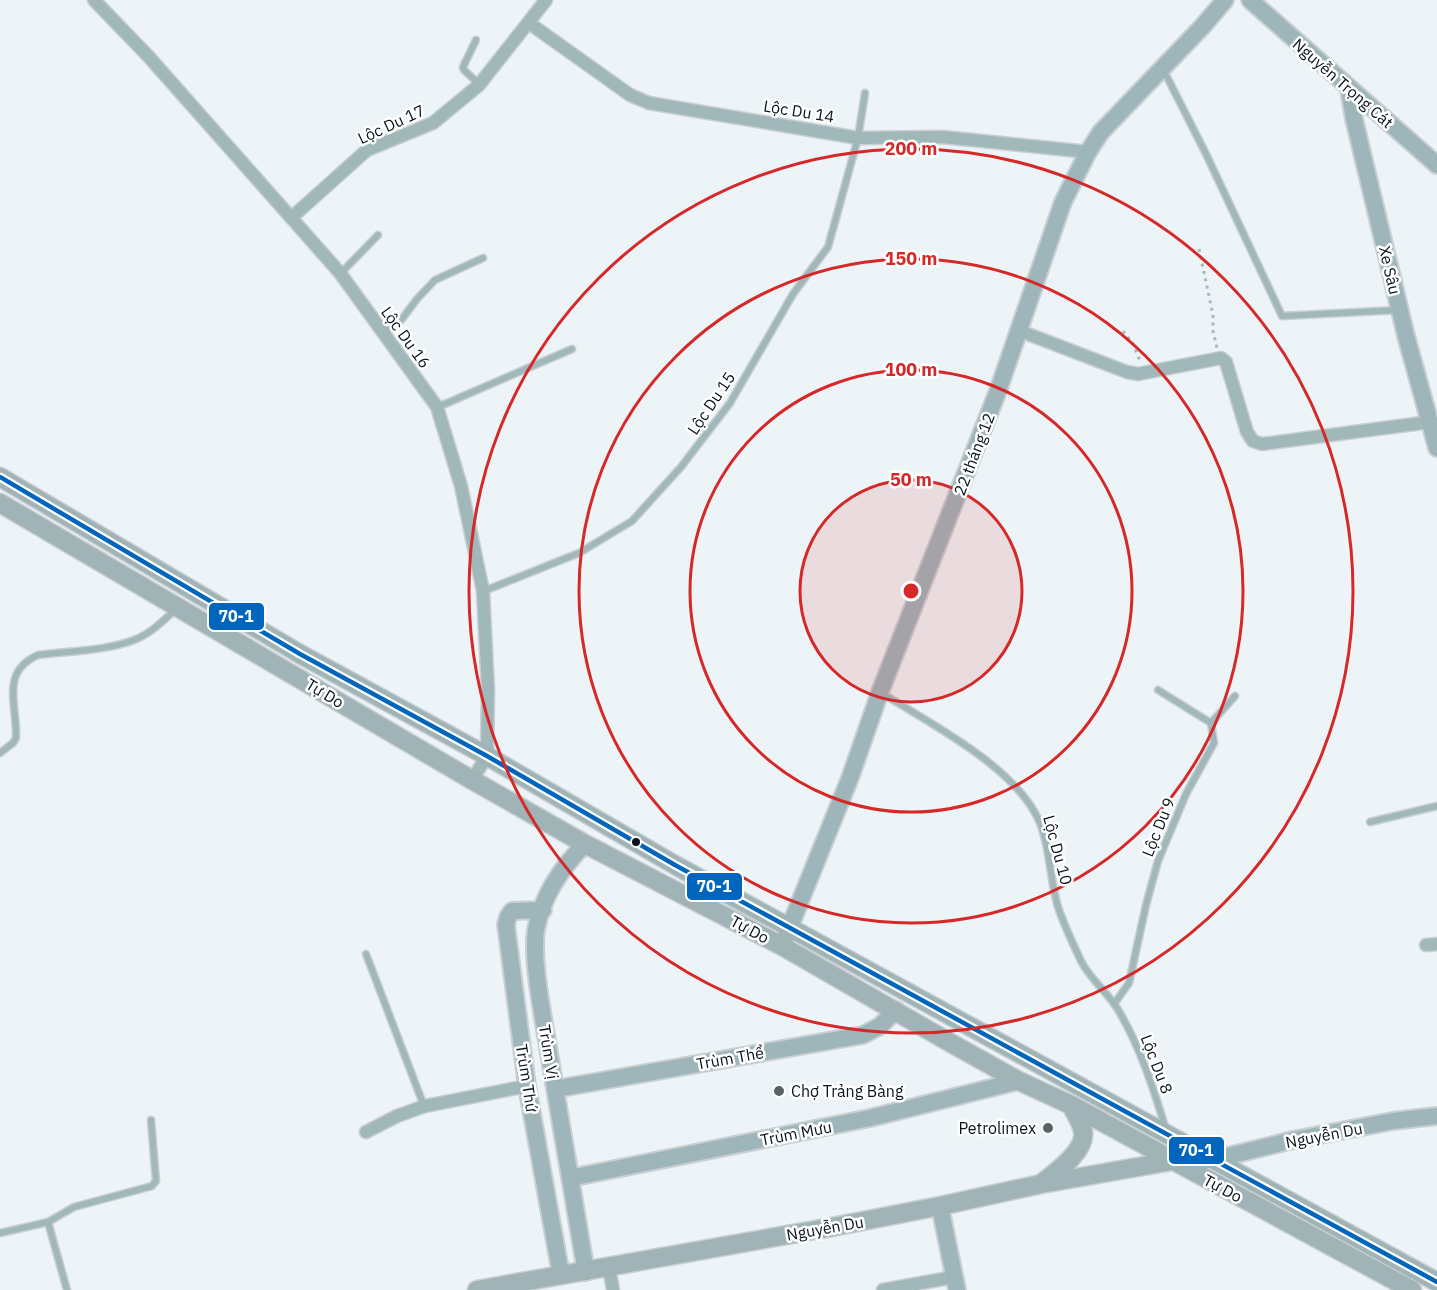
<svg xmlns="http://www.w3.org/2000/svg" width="1437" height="1290" font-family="'IBM Plex Sans',sans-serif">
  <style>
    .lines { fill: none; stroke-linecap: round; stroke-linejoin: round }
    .lane-casing { stroke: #c9cfd3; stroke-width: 9 }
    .street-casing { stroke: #c9cfd3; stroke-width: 15 }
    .secondary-casing { stroke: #c9cfd3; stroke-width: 20 }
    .primary-casing { stroke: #c9cfd3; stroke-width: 21 }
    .path { stroke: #aab8bc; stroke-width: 3; stroke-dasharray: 3 4.5; stroke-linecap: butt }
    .lane { stroke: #a1b8bb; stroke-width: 6 }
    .street { stroke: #a1b8bb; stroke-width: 12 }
    .secondary { stroke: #9eb6ba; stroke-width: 16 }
    .primary { stroke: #a0b3b6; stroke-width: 18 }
    .bus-1-casing { stroke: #fff; stroke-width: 9 }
    .bus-1 { stroke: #0065bd; stroke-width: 4.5 }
    .ring { fill: none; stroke: #d62828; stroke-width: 3 }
    .bus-dot { fill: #09141a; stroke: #fff; stroke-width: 2 }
    .poi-dot { fill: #586267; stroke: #fff; stroke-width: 2 }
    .labels { text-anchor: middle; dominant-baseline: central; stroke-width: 5; stroke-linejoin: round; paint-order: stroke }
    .street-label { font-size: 16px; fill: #09141a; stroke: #fff }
    .poi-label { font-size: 16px; fill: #09141a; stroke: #fff; text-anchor: start }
    .centre { fill: #d62828; stroke: #fff; stroke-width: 3 }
    .ring-label { font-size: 18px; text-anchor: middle; font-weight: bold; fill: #d62828; stroke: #fff; stroke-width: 5; stroke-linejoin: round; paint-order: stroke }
    .line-badge { stroke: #fff; stroke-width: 2 }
    .badge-label { font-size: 16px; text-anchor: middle; font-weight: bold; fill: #fff }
  </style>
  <rect width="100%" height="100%" fill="#ecf4f7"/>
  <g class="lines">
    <g class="lane-casing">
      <path id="lane" d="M476,40L463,67L464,70L479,84
        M1163,69L1206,154L1282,316L1399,310
        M341,273L378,235
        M385,333L402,319L417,299L435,280L483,258
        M438,407L572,349
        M484,591L579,553L632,521L681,467L730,403L793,294L828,247L858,138L865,93
        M880,692C929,723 1017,767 1040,823C1050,847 1050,881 1058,907C1064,925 1073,944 1081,961C1090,979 1107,992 1117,1008C1140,1046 1153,1087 1166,1130
        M1211,723L1235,696
        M0,753L13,743L16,738C17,703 0,672 38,655C69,651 105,651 134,640C150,634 163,621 175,610
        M1370,822L1437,806
        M366,954L424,1106
        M1114,1004L1129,983L1146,905L1158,861L1186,794L1214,743L1211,723L1158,690
        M48,1222L67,1290
        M0,1233L48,1222L74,1207L152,1186L156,1181L151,1120"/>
    </g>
    <g class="street-casing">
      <path id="street" d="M94,0L149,57L340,273L437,407L461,486L483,591L488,690L487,756L472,780
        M529,23L630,95L649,103L858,138L943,137L1088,152
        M291,218L367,150L433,123L479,85L546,0
        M1020,331L1127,372L1138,374L1221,358L1226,362L1247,432L1253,441L1262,444L1430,422
        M1426,945L1437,944
        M366,1132L397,1116L425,1106L527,1086
        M609,1267L613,1290
        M883,1290L954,1277"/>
    </g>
    <g class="secondary-casing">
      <path id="secondary" d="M1250,0L1437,165
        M1349,89L1354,119L1406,336L1437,448
        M585,844C563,866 544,893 537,925C530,953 543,1017 548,1047C561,1122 573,1197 586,1272
        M543,910L512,911L508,917L506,925L527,1086L561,1275
        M782,946L850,778L880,692L998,391L1063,202L1088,152L1101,132L1202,27L1225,0
        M555,1089L863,1035L880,1026L896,1010
        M1172,1161L1212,1160L1293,1140L1393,1121L1437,1116
        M570,1178L870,1118L1019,1081
        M940,1206L957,1290"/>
    </g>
    <g class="primary-casing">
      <path id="primary" d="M0,477L300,654L487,756L675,865L1437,1282
        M0,503L472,780L585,844L782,946L949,1042L1019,1081L1071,1105L1412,1290
        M1042,1183C1056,1172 1086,1151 1083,1132C1082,1123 1075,1113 1071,1105
        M477,1290L832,1227L940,1206L1041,1184L1172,1161"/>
    </g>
    <path class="path" d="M1199,249L1213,315V331L1217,348
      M1123,331L1133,344L1140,361"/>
    <use href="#lane" class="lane"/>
    <use href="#street" class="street"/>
    <use href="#secondary" class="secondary"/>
    <use href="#primary" class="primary"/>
    <g class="bus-1-casing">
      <path id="bus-1" d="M0,477L300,654L487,756L675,865L1437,1282"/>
    </g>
    <use href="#bus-1" class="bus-1"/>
  </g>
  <circle cx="911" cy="591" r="111" fill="#d62828" fill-opacity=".12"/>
  <g class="ring">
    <circle cx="911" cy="591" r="111"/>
    <circle cx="911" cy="591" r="221"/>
    <circle cx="911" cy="591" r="332"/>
    <circle cx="911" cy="591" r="442"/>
  </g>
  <circle class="bus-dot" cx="636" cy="842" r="5"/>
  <g class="poi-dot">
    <circle cx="779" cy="1091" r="6"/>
    <circle cx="1048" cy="1128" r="6"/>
  </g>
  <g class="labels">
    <g class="street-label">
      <text transform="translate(1343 83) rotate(41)">Nguyễn Trọng Cát</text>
      <text transform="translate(799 111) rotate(9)">Lộc Du 14</text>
      <text transform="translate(391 124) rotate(-25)">Lộc Du 17</text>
      <text transform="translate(1390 270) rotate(77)">Xe Sâu</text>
      <text transform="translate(406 337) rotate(54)">Lộc Du 16</text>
      <text transform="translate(711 403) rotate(-56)">Lộc Du 15</text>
      <text transform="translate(974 454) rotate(-69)">22 tháng 12</text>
      <text transform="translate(325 693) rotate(31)">Tự Do</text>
      <text transform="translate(1158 827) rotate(-68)">Lộc Du 9</text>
      <text transform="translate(1058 850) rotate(75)">Lộc Du 10</text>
      <text transform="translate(750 929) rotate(28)">Tự Do</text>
      <text transform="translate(549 1052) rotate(81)">Trùm Vị</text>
      <text transform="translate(730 1058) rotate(-10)">Trùm Thể</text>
      <text transform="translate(1157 1064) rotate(69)">Lộc Du 8</text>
      <text transform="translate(527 1078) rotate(81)">Trùm Thứ</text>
      <text transform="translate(796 1133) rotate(-11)">Trùm Mưu</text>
      <text transform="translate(1324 1135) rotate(-11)">Nguyễn Du</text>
      <text transform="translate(1223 1188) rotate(28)">Tự Do</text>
      <text transform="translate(825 1228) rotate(-10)">Nguyễn Du</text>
    </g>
    <g class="poi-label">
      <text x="791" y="1091">Chợ Trảng Bàng</text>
      <text x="1036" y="1128" text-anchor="end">Petrolimex</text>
    </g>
  </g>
  <circle cx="911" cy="591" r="9" class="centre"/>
  <g class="ring-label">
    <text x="911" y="155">200 m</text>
    <text x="911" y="265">150 m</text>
    <text x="911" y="376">100 m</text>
    <text x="911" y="486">50 m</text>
  </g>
  <g class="line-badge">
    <rect x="208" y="602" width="57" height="29" rx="6" fill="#0065bd"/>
    <rect x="686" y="872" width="57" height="29" rx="6" fill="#0065bd"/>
    <rect x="1168" y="1136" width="57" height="29" rx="6" fill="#0065bd"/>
  </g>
  <g class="badge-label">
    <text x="236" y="622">70-1</text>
    <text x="714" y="892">70-1</text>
    <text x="1196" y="1156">70-1</text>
  </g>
</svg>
